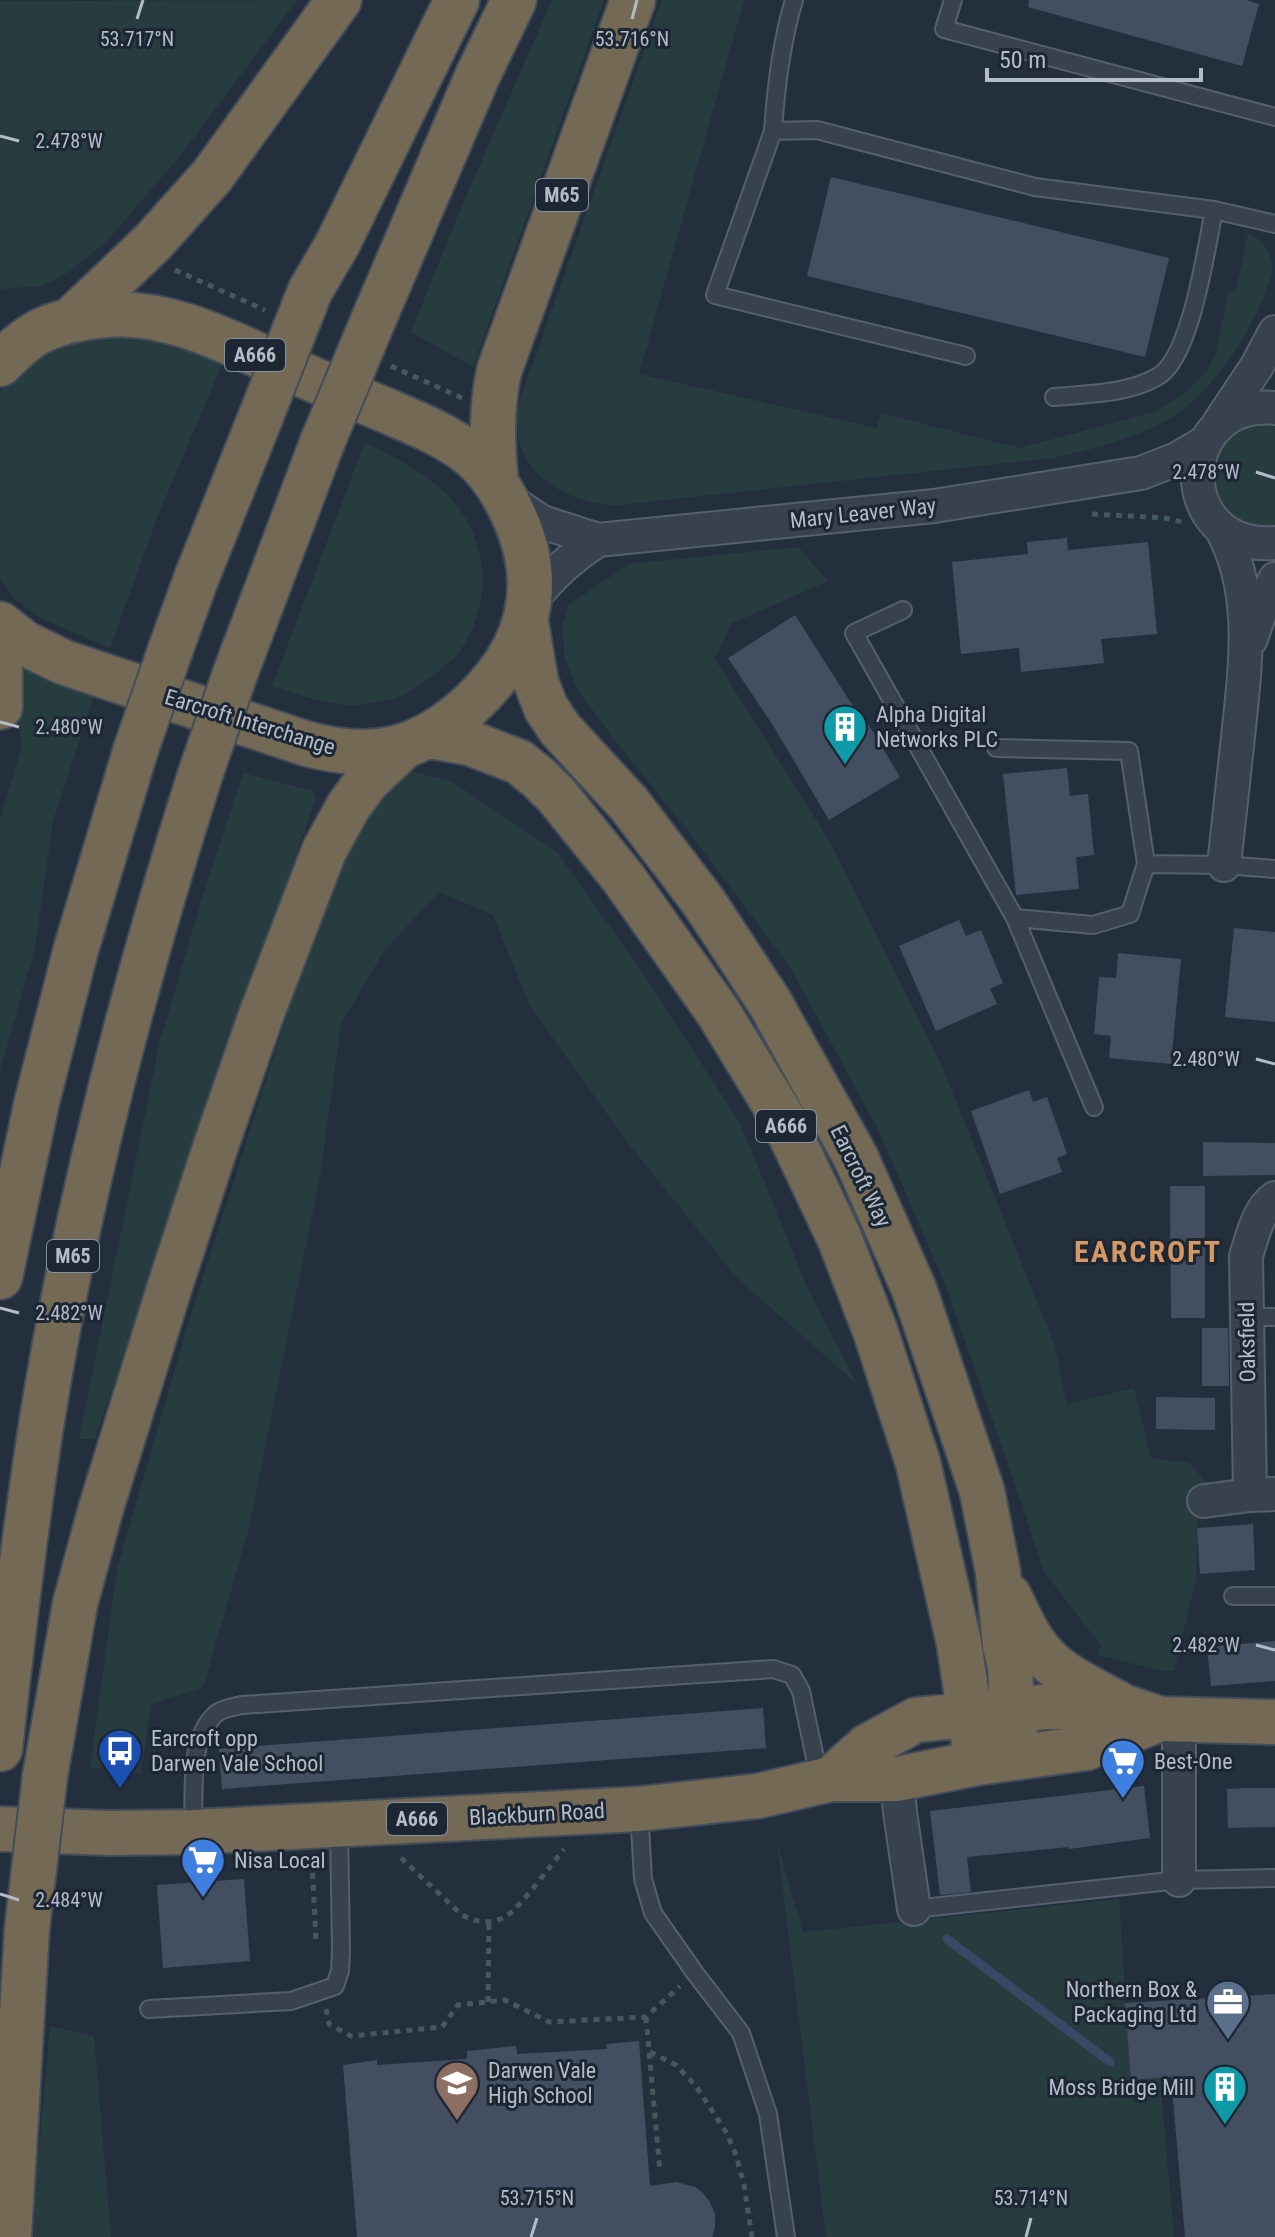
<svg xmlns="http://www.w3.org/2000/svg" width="1275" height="2237" font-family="'Roboto Condensed',sans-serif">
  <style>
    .green { fill: #263c3f }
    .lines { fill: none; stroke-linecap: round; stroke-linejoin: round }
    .stream { stroke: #384965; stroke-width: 9 }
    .building { fill: #434f60 }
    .lane-casing { stroke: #565f6c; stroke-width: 20 }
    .street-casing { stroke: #565f6c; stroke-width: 36 }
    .highway-casing { stroke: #434c59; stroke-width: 48 }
    .path { stroke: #44595c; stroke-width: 5; stroke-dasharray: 6 6; stroke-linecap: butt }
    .lane { stroke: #38414e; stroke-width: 16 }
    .street { stroke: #38414e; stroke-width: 32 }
    .highway { stroke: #746955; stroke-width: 44 }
    .highway-bridge-casing { stroke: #434c59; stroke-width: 48; stroke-linecap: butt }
    .highway-bridge { stroke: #746955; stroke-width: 44 }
    .ticks { fill: none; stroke: #b4bcc9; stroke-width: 3 }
    .labels { text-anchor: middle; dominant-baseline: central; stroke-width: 6; stroke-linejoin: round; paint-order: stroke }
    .shield { fill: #1d2633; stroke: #878f9c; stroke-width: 2 }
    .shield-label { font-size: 20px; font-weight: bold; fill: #b4bcc9 }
    .street-label { font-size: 22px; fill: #b4bcc9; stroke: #1d2633 }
    .poi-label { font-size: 22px; fill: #b4bcc9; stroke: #1d2633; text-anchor: start }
    .district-label { font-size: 30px; font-weight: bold; letter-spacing: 2px; fill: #d59864; stroke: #1d2633 }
    .ticks-label { font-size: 20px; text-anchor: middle; fill: #b4bcc9; stroke: #1d2633; stroke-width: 6; stroke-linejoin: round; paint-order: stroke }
  </style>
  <rect width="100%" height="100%" fill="#242f3e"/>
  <path class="green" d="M297,0L180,156L108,240L72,270L42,286L0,289V1Z
    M552,0H604L473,367L411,332L461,208Z
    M662,0H744L639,374L877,428L881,413L1020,448L1157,411L1186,392L1206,372L1215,356L1229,291H1236L1248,233C1261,239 1271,250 1272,265C1274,286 1240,347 1226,364C1211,384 1191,406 1169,419C1133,439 1093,449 1053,458L619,505C568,504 513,474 517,416C518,408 521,399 523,391Z
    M91,336H151L222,365L159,513L110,648L42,619L14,599L0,578V391C29,359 49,348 91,336Z
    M1257,425L1275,426V527C1267,527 1257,528 1249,526C1213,518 1204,470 1225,444C1233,433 1245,429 1257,425Z
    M365,442C398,460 430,474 455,503C490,546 491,606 460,651C453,662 415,690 403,695C394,699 383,701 373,703C337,710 307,697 272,686Z
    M798,547L828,581L731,624L715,659L830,842L941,1064L1054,1343L1067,1404L1134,1388L1151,1458L1189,1463L1211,1487L1198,1506L1196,1579L1174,1671L1158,1670L1098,1655L1101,1646L1043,1570L1025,1513L945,1284L878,1129L790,967L688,831L613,738L578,690L564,657L563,624L568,605L629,564Z
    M16,656L96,689L53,821L35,948L0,1071V819L21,749L20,725L12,723Z
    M404,770L451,781L557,852L638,966L740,1123L808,1289L857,1384L737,1278L628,1143L530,1006L493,915L439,892L384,951L341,1024L321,1170L249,1528L203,1688L151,1704L141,1774L90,1767L117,1569L188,1324L321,909L356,830Z
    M243,773L313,791L316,798L189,1162L95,1439H79L159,1045L205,888Z
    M777,1843L803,1932L1119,1899L1131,2080L1160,2078L1174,2237H826Z
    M50,2026L94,2036L111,2237H34L36,2181Z"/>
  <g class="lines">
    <path class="stream" d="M947,1939L1110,2062"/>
  </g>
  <path class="building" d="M1029,0H1246L1259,4L1242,66L1028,7Z
    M831,177L1169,258L1145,357L807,276Z
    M1067,538L1068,550L1148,542L1157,634L1101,639L1104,663L1021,672L1019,648L961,654L952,562L1028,554L1027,542Z
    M795,615L858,714L861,712L900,777L829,820L774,727L728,658Z
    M1067,768L1070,796L1088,794L1094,855L1076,857L1079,889L1016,895L1003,774Z
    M959,920L966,936L981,930L1003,983L990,989L997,1004L936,1031L899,946Z
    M1234,928L1275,932V1022L1225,1017Z
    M1118,953L1181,959L1171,1064L1109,1058L1111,1036L1094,1034L1099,977L1116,978Z
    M1029,1090L1033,1102L1047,1097L1067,1154L1057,1158L1062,1172L1000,1194L971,1111Z
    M1203,1142L1275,1143V1175L1203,1176Z
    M1170,1186H1205V1318H1171Z
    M1202,1328H1228L1229,1386H1202Z
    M1156,1397L1215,1398V1430L1156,1429Z
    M1253,1524L1255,1570L1200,1574L1197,1528Z
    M1275,1641V1681L1211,1686L1207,1647Z
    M763,1708L766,1748L222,1789L219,1749Z
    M1144,1786L1150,1838L1069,1849V1847L967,1857L971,1892L940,1895L930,1811Z
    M1247,1788H1275V1827L1228,1828L1227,1789Z
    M244,1879L250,1961L163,1968L157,1885Z
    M1275,1994V2237H1185L1171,2077L1131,2080L1125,2003Z
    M639,2041L650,2186L676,2182L695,2187L702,2192L710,2202L715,2214V2227L712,2237H357L343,2065L377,2060V2065L467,2059V2051L516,2046L517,2054L607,2049L606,2044Z"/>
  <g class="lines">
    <g class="lane-casing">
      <path id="lane" d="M953,0L944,29L1275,117
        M773,131C776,86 781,43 794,0
        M966,356L715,295L773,131L817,130L1035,187L1214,210L1275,224
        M1054,397C1087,394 1127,394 1157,377C1191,359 1206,249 1214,210
        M903,610L854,633L1015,918L1093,925L1130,914L1146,864
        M996,748L1129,751L1146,864L1224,865L1275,869
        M1015,918L1094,1107
        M1247,1317H1275
        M1233,1596H1275
        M639,1810L643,1879L653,1913L695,1973L741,2033L768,2114L786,2237
        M193,1830C195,1794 187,1738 217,1713C224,1708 234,1707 242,1705L773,1669L792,1675L801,1691L820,1782
        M914,1909L1179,1880L1275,1878
        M149,2009L291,2001L335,1986L340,1971L341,1951L339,1825"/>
    </g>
    <g class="street-casing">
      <path id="street" d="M1275,408C1173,399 1171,551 1275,543
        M1219,423L1257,366L1275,332
        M506,498L542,522L598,540L934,506L1141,473L1177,459L1204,443
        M1220,527C1257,590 1245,668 1238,737C1233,780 1229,822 1224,865
        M531,601C552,575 570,558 598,540
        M1251,639L1261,609L1275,579
        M1250,1495L1246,1256C1252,1238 1258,1209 1275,1198
        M1204,1501L1250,1495L1275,1494
        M1179,1720V1880
        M897,1779L900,1812L914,1909"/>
    </g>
    <g class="highway-casing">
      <path id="highway" d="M310,291L338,243L457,0
        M375,316L477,77L514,0
        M70,321L153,242L212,176L339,0
        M0,364C11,353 23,341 37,333C57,322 85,317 107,315C172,309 239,348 296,372C326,385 356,398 385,410C415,423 446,435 471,455C490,471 503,492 513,514C547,586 528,651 471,704C419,752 371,762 304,743L63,662L24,643L0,624
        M496,482C492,444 491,409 499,371L633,0
        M526,623L536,682L546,708L560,729L629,804L703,901L770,1003L856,1158L914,1289L982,1491L998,1572L1005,1646L1010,1666L1012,1710L1018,1757
        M170,651L196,579L261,416
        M0,664V707
        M235,674L322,443
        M430,736L470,743L519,762L539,778L557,796L624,879L718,1012L781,1115L839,1237L876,1333L918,1463L959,1643L977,1763
        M0,1277L37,1101L76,949L135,752
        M1009,1596C1020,1619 1030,1643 1049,1661C1069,1679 1095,1691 1119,1704
        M0,1749C12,1639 25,1529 42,1420C77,1201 133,986 200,775
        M45,1776L75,1604L101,1508L169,1289L215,1148L260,1018L324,851L348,807L367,781L403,747
        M831,1779L868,1746L916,1720L1044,1707L1122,1706L1160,1719L1275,1722
        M0,1829L109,1833L193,1832L639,1809L758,1796L831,1779H897L977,1763L1086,1748L1160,1719
        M9,2237L27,1929"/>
    </g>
    <path class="path" d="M175,270L265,310
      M391,366L462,398
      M1092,514L1165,518L1182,522
      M401,1858L462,1915C475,1922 490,1925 505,1917C519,1909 552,1864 564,1849
      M312,1861L316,1940
      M488,2002L489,1922
      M326,2009L329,2024L351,2036L442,2027L458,2005L505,2000L549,2022L646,2017L680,1986
      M646,2017L660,2172
      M650,2052L676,2065L696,2086L726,2132L736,2155L744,2185L752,2237"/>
    <use href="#lane" class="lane"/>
    <use href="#street" class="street"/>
    <use href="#highway" class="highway"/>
    <g class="highway-bridge-casing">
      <path id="highway-bridge" d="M261,416L310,291
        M322,443L375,316
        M135,752L170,651
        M200,775L235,674
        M27,1929L45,1776"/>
    </g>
    <use href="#highway-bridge" class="highway-bridge"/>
  </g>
  <path class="ticks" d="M137,19L143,0M632,19L637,0M0,136L19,141M1256,472L1275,478M0,722L19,727M1256,1059L1275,1064M0,1308L19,1313M1256,1645L1275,1650M0,1894L19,1900M531,2237L537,2218M1026,2237L1031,2218"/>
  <defs>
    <g id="building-pin" transform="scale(2.3)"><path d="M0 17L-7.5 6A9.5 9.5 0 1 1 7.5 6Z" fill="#0f9aa8" stroke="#1d2633"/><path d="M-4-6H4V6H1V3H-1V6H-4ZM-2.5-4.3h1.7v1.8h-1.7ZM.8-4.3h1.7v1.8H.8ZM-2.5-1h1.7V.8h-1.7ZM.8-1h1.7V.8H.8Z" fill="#fff"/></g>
    <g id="bus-pin" transform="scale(2.3)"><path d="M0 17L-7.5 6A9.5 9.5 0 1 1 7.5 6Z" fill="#1a4fb4" stroke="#1d2633"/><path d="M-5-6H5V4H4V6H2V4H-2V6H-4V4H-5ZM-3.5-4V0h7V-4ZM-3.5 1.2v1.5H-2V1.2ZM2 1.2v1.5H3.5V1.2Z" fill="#fff"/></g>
    <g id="supermarket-pin" transform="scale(2.3)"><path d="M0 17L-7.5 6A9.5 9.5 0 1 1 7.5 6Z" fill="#3f7fe0" stroke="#1d2633"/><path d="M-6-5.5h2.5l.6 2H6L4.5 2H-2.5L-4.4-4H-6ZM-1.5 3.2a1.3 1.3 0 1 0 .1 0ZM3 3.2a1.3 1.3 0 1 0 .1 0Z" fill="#fff"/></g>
    <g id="office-pin" transform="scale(2.3)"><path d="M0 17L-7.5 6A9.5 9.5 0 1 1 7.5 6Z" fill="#5c6f8a" stroke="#1d2633"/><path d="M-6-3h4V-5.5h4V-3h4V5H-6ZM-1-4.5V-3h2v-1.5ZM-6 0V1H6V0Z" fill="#fff"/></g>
    <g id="school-pin" transform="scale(2.3)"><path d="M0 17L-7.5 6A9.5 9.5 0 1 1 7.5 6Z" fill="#8d6e63" stroke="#1d2633"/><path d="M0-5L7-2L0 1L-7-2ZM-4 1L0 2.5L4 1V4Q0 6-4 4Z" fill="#fff"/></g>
  </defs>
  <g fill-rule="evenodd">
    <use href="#building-pin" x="845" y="727"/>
    <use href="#bus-pin" x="120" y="1751"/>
    <use href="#supermarket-pin" x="1123" y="1761"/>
    <use href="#supermarket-pin" x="203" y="1860"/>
    <use href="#office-pin" x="1228" y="2002"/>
    <use href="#school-pin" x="457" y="2083"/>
    <use href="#building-pin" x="1225" y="2087"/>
  </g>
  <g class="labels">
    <g class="shield">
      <rect x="536" y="179" width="52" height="32" rx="6"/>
      <rect x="225" y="339" width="60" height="32" rx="6"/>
      <rect x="756" y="1110" width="60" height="32" rx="6"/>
      <rect x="47" y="1240" width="52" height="32" rx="6"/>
      <rect x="387" y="1803" width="60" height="32" rx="6"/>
    </g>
    <g class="shield-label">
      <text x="562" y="195">M65</text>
      <text x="255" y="355">A666</text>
      <text x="786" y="1126">A666</text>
      <text x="73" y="1256">M65</text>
      <text x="417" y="1819">A666</text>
    </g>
    <g class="street-label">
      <text transform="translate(863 513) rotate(-6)">Mary Leaver Way</text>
      <text transform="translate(250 722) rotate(17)">Earcroft Interchange</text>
      <text transform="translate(861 1176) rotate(64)">Earcroft Way</text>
      <text transform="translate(1247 1342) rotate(-91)">Oaksfield</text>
      <text transform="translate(537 1814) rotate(-3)">Blackburn Road</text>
    </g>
    <g class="poi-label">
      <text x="876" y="714">Alpha Digital<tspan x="876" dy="25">Networks PLC</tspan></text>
      <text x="151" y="1738">Earcroft opp<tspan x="151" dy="25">Darwen Vale School</tspan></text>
      <text x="1154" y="1761">Best-One</text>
      <text x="234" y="1860">Nisa Local</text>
      <text x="1197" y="1989" text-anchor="end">Northern Box &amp;<tspan x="1197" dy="25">Packaging Ltd</tspan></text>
      <text x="488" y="2070">Darwen Vale<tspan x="488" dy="25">High School</tspan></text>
      <text x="1194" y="2087" text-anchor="end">Moss Bridge Mill</text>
    </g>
    <g class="district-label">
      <text x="1148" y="1251">EARCROFT</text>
    </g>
  </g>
  <g class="ticks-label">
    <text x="137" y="46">53.717°N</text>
    <text x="632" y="46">53.716°N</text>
    <text x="69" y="148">2.478°W</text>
    <text x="1206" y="479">2.478°W</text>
    <text x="69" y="734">2.480°W</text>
    <text x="1206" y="1066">2.480°W</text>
    <text x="69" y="1320">2.482°W</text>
    <text x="1206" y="1652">2.482°W</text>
    <text x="69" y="1907">2.484°W</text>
    <text x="537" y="2205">53.715°N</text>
    <text x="1031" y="2205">53.714°N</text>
  </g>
  <path d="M987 68v12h214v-12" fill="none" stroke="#b4bcc9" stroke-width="4"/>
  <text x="999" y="68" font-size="24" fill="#b4bcc9" stroke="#1d2633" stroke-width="6" paint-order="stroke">50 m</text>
</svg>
